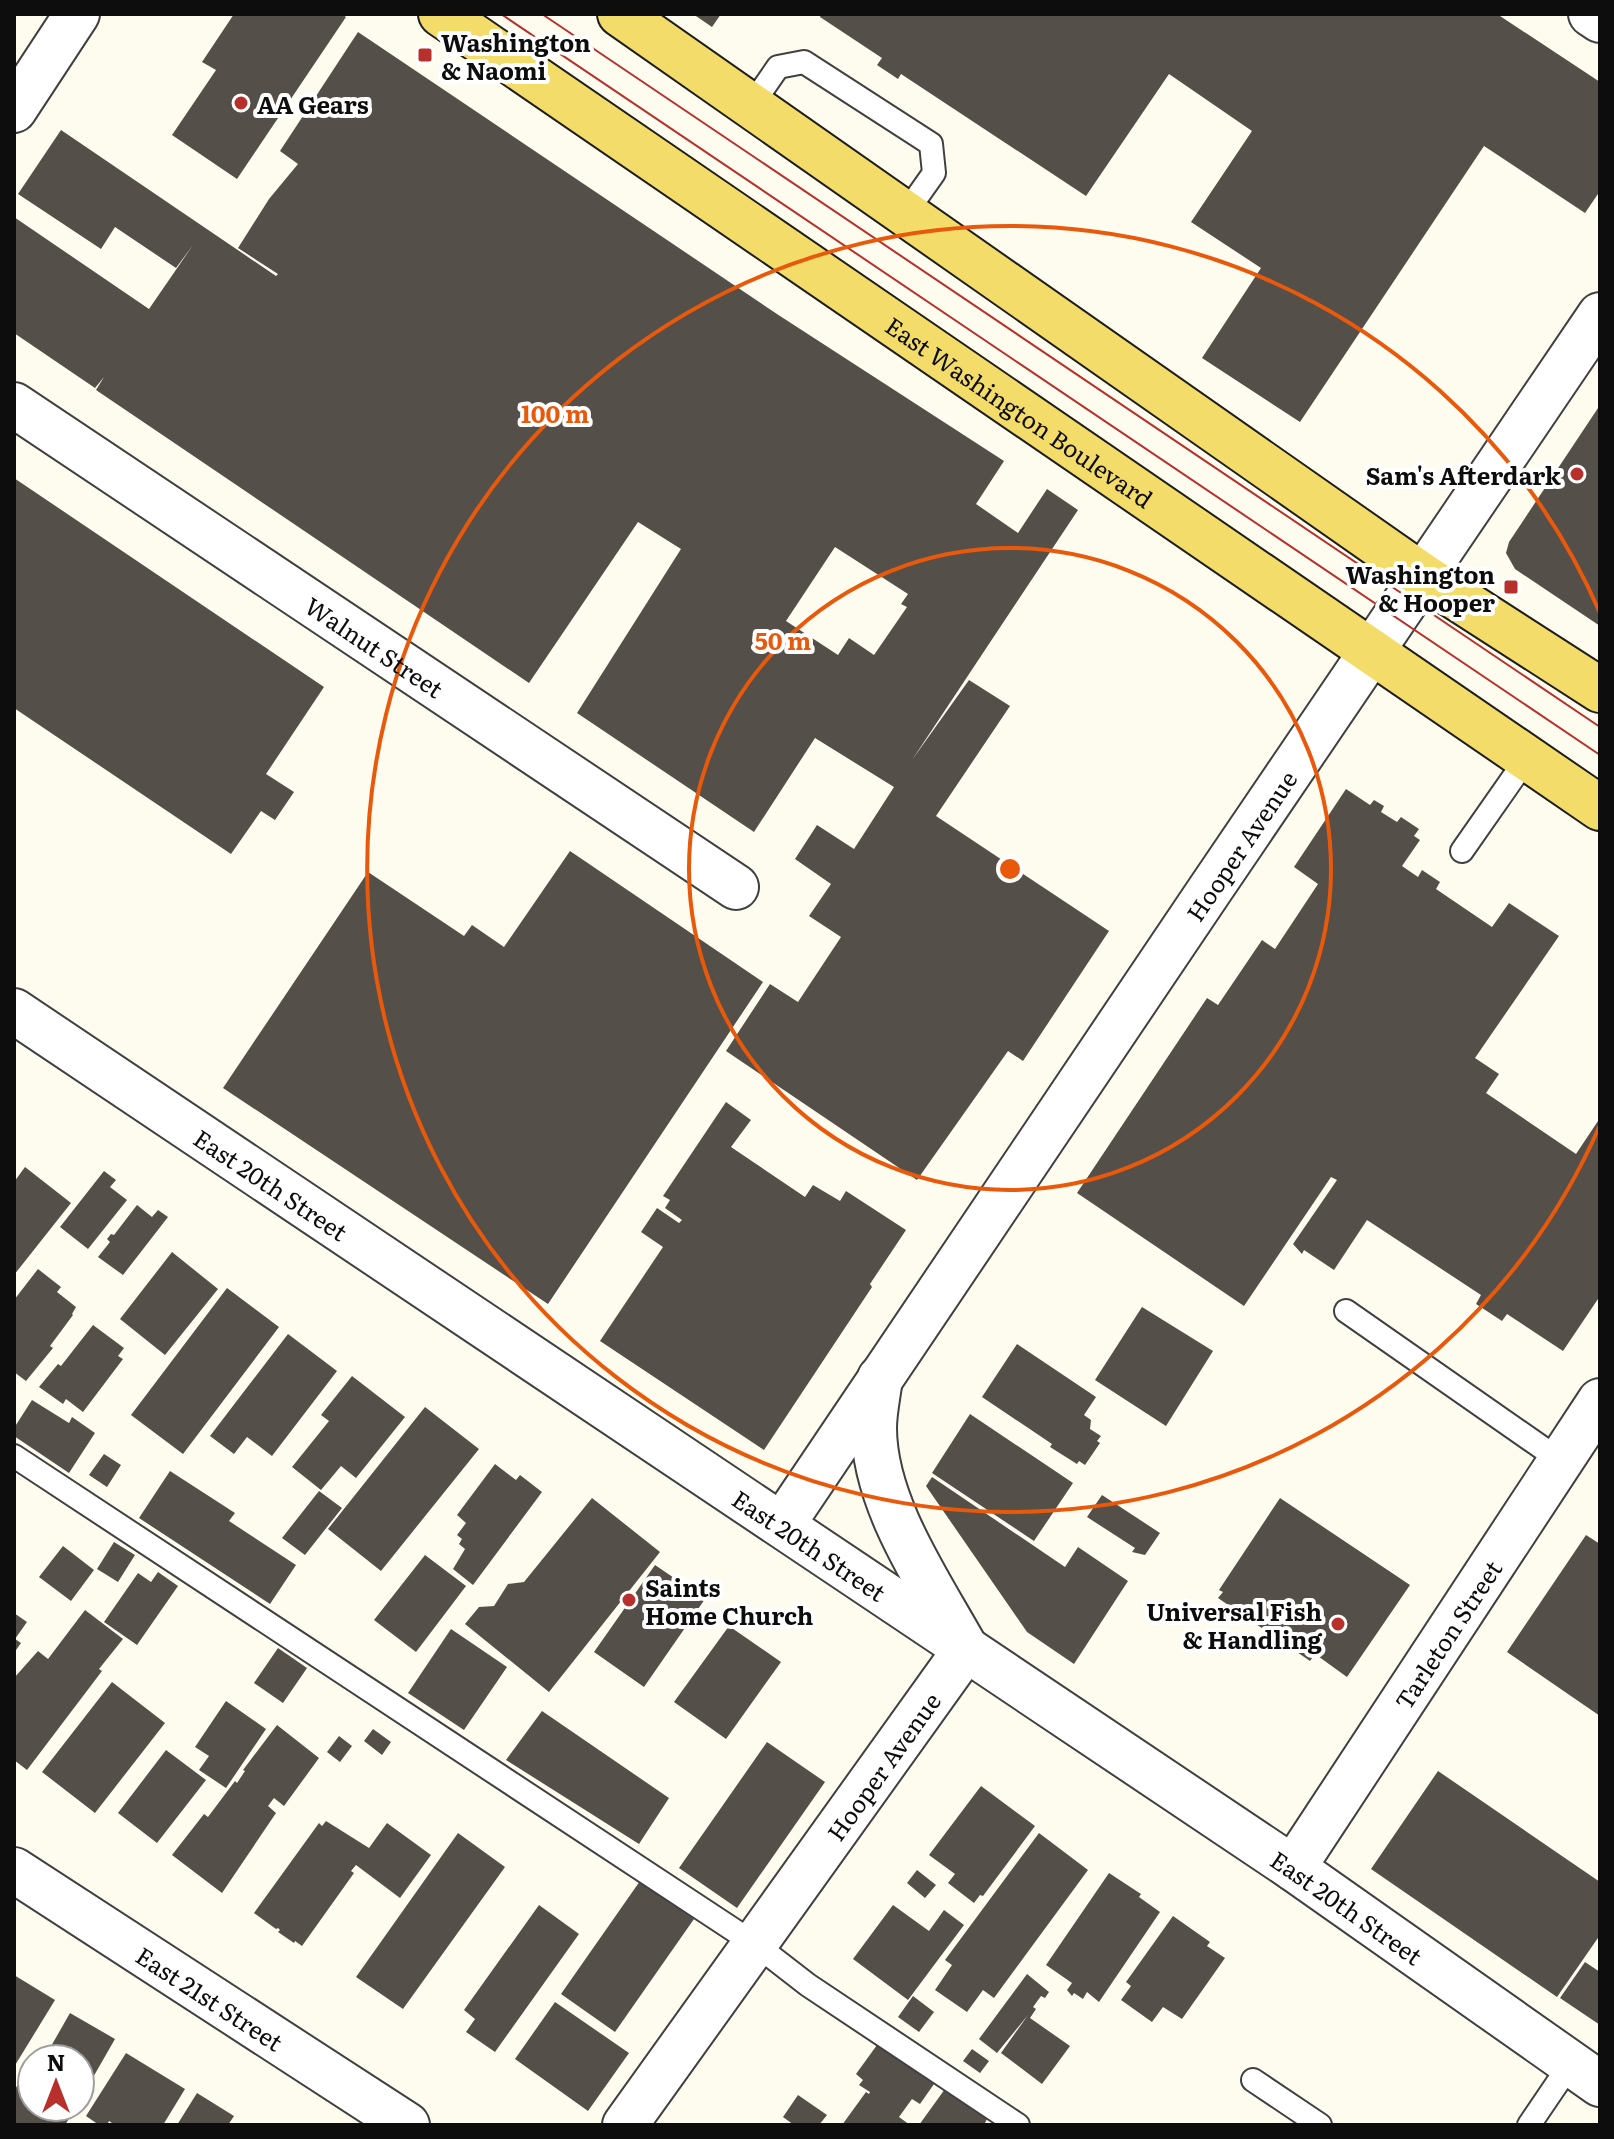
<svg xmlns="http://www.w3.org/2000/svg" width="1614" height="2139" font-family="Literata,serif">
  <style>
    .building { fill: #554f4a; fill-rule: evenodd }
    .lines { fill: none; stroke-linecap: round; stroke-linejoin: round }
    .service-casing { stroke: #404040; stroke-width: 26 }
    .minor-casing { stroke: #404040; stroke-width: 48 }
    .tertiary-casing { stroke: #404040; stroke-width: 48 }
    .primary-casing { stroke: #1e1e1e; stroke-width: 48 }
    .service { stroke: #fff; stroke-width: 22 }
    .minor { stroke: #fff; stroke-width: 44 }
    .tertiary { stroke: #fff; stroke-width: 44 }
    .primary { stroke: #f3dc6a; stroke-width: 44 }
    .tram { stroke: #b7302b; stroke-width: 2 }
    .ring { fill: none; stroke: #e8590c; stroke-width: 4 }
    .poi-dot { fill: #b7302b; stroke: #fff; stroke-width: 3 }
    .labels { text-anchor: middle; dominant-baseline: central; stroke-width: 8; stroke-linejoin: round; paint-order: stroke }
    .poi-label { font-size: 24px; font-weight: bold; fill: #0d0d0d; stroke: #fff; text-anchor: start }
    .street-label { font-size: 24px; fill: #0d0d0d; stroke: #fff }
    .centre { fill: #e8590c; stroke: #fff; stroke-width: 4 }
    .ring-label { font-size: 24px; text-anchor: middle; font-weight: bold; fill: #e8590c; stroke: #fff; stroke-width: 8; stroke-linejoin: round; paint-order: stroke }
  </style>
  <rect width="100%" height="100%" fill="#fefcee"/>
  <path class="building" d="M234,14H342L346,17L237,179L172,135L216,70L202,62Z
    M693,14H721L712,27Z
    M821,14H1497L1600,82V191L1585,213L1484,146L1300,422L1202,358L1261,268L1191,222L1252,131L1169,74L1086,196L901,74L898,79L877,65L882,58L820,17Z
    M358,32L780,316L1004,461L976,504L1018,533L1047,489L1078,510L912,760L969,680L1010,706L936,816L1109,931L1023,1061L1008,1051L917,1180L726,1051L770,984L798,1002L841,937L809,916L831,884L795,859L817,825L854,849L894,787L815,738L754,832L577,713L681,549L638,522L529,683L96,390L104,377L95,388L14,333V217L149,309L193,245L176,268L115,227L101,249L18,194L61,130L276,276L278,274L238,248L269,199L298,164L280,151ZM835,547L908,594L901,604L907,607L874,655L849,638L838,655L786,621Z
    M1600,405V626L1515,569L1506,553L1509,542Z
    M14,478L324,687L266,774L294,792L275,820L261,811L231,854L14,708Z
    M1346,789L1370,805L1374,800L1384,806L1381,812L1397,822L1401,817L1419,829L1414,836L1420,840L1402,866L1418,877L1422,870L1440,882L1436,889L1492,927L1509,903L1559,936L1475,1058L1499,1074L1486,1093L1576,1154L1600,1118V1296L1563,1351L1507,1314L1502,1321L1476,1304L1481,1295L1367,1220L1334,1270L1304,1250L1302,1254L1293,1244L1337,1180L1331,1177L1244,1306L1077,1193L1207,998L1218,1005L1262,940L1275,949L1318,884L1294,867Z
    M570,851L763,982L548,1304L223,1088L368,872L464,936L472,925L504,947Z
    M726,1102L751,1120L731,1147L805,1197L813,1185L840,1201L846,1191L906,1230L870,1284L872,1287L764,1450L600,1341L663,1247L641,1232L657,1208L679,1223L682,1220L665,1208L670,1200L663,1196Z
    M25,1167L71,1203L14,1275V1182Z
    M104,1171L116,1180L110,1187L127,1200L88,1249L60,1227Z
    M137,1205L152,1217L158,1210L168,1217L123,1275L98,1257L110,1242L107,1239L111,1234L114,1235Z
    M172,1252L218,1289L165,1355L120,1319Z
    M38,1269L61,1287L57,1292L76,1307L72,1314L73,1315L50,1346L53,1348L26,1381L14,1372V1300Z
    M227,1288L279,1327L183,1454L131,1415Z
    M1142,1307L1213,1351L1166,1426L1095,1380Z
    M93,1325L124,1348L118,1356L123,1359L83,1412L66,1399L63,1404L39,1387L58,1364L61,1366Z
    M288,1334L337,1371L272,1456L247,1437L234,1454L210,1436Z
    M1017,1344L1096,1397L1084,1415L1091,1420L1090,1429L1101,1436L1097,1441L1100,1443L1085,1465L1079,1461L1077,1464L1050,1447L1052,1444L982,1397Z
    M352,1376L405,1417L356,1478L341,1466L321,1490L292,1467L329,1421L321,1415Z
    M32,1400L69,1423L72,1417L95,1433L69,1473L14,1436V1428Z
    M425,1407L479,1449L381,1571L328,1529Z
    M970,1414L1073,1483L1034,1541L932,1473Z
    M104,1454L121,1465L107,1487L89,1475Z
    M495,1464L516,1480L520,1475L542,1492L473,1585L453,1569L465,1549L459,1544L462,1539L457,1535L466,1523L457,1515Z
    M170,1471L235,1513L229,1521L296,1565L270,1604L139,1518Z
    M932,1477L1065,1567L1078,1547L1128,1581L1074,1664L1027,1632L926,1486Z
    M319,1491L342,1508L305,1555L282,1538Z
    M1102,1495L1160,1533L1145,1555L1132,1552L1135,1548L1087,1517Z
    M592,1498L660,1552L549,1692L465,1624L479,1607L494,1606L508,1584L524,1582Z
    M1280,1498L1410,1585L1347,1677L1315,1654L1310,1661L1218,1598L1223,1592L1219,1590Z
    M1586,1535L1600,1544V1716L1507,1652Z
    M114,1542L135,1555L118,1582L97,1569Z
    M63,1546L94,1570L71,1601L39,1577Z
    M425,1555L466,1586L416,1652L374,1620Z
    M655,1565L705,1599L644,1687L594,1652Z
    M158,1572L178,1586L137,1645L104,1622L138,1573L151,1582Z
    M85,1610L123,1639L99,1669L102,1671L27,1770L14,1760V1678L38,1651L48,1659Z
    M14,1613L27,1622L15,1639L21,1643L14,1653Z
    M729,1626L781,1662L726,1739L674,1702Z
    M451,1629L507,1667L464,1730L408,1693Z
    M278,1648L307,1668L283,1703L254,1683Z
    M112,1682L165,1723L95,1813L42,1772Z
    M226,1701L266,1729L226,1788L199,1770L209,1756L195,1747Z
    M542,1711L669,1798L639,1844L506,1760Z
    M277,1725L319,1758L284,1806L274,1798L268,1806L276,1813L222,1893L172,1855L204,1814L208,1817L235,1781L237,1783L245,1771L243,1770Z
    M373,1729L391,1742L382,1755L364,1741Z
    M339,1736L352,1746L340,1762L327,1752Z
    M767,1742L825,1782L737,1908L679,1868Z
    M166,1750L206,1780L157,1843L118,1813Z
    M1438,1771L1600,1882V1935L1557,1997L1371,1869Z
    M981,1786L1035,1826L983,1896L980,1895L974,1903L948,1883L955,1874L929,1855Z
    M326,1821L369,1848L387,1823L431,1855L400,1898L356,1865L351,1871L354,1873L302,1946L295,1941L294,1943L278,1932L280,1930L278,1928L276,1929L254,1913L319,1823L322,1826Z
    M458,1833L505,1867L403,2009L356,1977Z
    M1039,1833L1088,1870L994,1998L983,1990L967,2012L935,1990L952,1965L945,1960Z
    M917,1870L936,1885L925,1898L907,1883Z
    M1109,1873L1141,1894L1139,1897L1160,1912L1099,2002L1087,1992L1083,1999L1074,1993L1072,1996L1067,1990L1072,1983L1046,1965Z
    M640,1881L694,1919L615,2032L561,1994Z
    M539,1905L579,1934L495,2052L466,2032L475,2019L464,2010Z
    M893,1905L929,1931L944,1910L964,1925L908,2000L853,1959Z
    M1173,1916L1210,1942L1207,1946L1225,1958L1182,2019L1163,2007L1152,2022L1121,2000L1131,1986L1126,1982Z
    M1585,1962L1600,1972V2025L1560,1998Z
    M1027,1974L1049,1992L1045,1998L1041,1996L1033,2007L1036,2009L1030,2018L1070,2046L1042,2084L1001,2053L1028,2015L997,2053L979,2039Z
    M14,1975L55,2000L14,2067Z
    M913,1996L934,2012L919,2032L898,2017Z
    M555,2002L629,2053L588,2111L515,2059Z
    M70,2013L115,2039L80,2100V2059H33L38,2050L46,2055Z
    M877,2045L934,2084L920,2104L912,2099L899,2117L910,2125H842L866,2092L869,2094L870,2092L859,2085L863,2080L856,2074Z
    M972,2049L989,2061L980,2073L963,2061Z
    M126,2053L185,2089L163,2125H115L109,2121L107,2125H99L86,2116Z
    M32,2061V2107H76L65,2125L14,2124V2091Z
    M945,2089L951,2094L953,2090L989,2115L984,2125H919Z
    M197,2093L234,2116L228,2125H177Z
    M798,2095L827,2115L819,2125H794L783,2117Z"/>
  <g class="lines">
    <g class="service-casing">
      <path id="service" d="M751,106L778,67L804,62L931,144L934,173L905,214
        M1462,851L1527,758
        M1346,1311L1561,1461
        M14,1456L755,1944L808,1985L1018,2125
        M1253,2080L1320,2125
        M1529,2125L1571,2063"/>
    </g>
    <g class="minor-casing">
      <g id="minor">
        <path d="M1591,14L1600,20"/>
        <path d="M14,110L77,14"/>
        <path id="s1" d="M14,405L736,887"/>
        <path id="s2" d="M14,1011L1293,1868L1600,2084"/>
        <path id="s3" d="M1293,1868L1600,1401"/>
        <path id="s4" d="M14,1870L407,2125"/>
      </g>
    </g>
    <g class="tertiary-casing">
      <g id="tertiary">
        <path id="s5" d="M782,1525C1052,1120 1327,718 1600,315"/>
        <path id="s6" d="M625,2125L966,1649C930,1584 874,1504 874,1428C874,1412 878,1394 880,1378"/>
      </g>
    </g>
    <g class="primary-casing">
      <g id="primary">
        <path id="s7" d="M441,14L1600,808"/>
        <path d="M620,14L1423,576L1600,690"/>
      </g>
    </g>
    <use href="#service" class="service"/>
    <use href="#minor" class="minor"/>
    <use href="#tertiary" class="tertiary"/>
    <use href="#primary" class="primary"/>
    <path class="tram" d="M501,14L1600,755
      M542,14L1600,727"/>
  </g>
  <g class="ring">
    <circle cx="1010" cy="869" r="321"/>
    <path d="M1600 1125A643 643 0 1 1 1600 613"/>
  </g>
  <g class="poi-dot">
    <rect x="417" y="47" width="16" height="16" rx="4"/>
    <circle cx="241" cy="103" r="8"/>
    <circle cx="1577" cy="474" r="8"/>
    <rect x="1503" y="579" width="16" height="16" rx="4"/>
    <circle cx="629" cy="1600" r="8"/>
    <circle cx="1338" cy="1624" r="8"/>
  </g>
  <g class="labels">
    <g class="poi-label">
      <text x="441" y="41">Washington<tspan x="441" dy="28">&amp; Naomi</tspan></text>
      <text x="257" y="103">AA Gears</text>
      <text x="1561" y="474" text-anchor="end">Sam's Afterdark</text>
      <text x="1495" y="573" text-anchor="end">Washington<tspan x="1495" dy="28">&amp; Hooper</tspan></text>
      <text x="645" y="1586">Saints<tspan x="645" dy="28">Home Church</tspan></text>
      <text x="1322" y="1610" text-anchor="end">Universal Fish<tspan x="1322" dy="28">&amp; Handling</tspan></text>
    </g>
    <g class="street-label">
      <text stroke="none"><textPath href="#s7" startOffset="702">East Washington Boulevard</textPath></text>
      <text stroke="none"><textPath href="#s1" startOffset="434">Walnut Street</textPath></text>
      <text stroke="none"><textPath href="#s5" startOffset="820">Hooper Avenue</textPath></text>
      <text stroke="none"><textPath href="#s2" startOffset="310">East 20th Street</textPath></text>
      <text stroke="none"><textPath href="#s2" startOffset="958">East 20th Street</textPath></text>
      <text stroke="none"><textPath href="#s3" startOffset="280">Tarleton Street</textPath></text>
      <text stroke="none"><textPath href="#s6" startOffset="442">Hooper Avenue</textPath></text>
      <text stroke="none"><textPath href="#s2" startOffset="1606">East 20th Street</textPath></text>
      <text stroke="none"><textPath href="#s4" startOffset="234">East 21st Street</textPath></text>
    </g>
  </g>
  <circle cx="1010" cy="869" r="12" class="centre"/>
  <g class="ring-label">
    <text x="555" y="423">100 m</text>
    <text x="783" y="650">50 m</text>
  </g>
  <rect width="1614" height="2139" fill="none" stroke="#0d0d0d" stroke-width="32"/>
  <g transform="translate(56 2083)"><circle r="38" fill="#ffffff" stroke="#9e9e9e" stroke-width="2"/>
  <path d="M0-6L14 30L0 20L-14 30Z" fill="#b7302b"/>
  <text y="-12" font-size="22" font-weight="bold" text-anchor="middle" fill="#0d0d0d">N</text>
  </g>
</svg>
